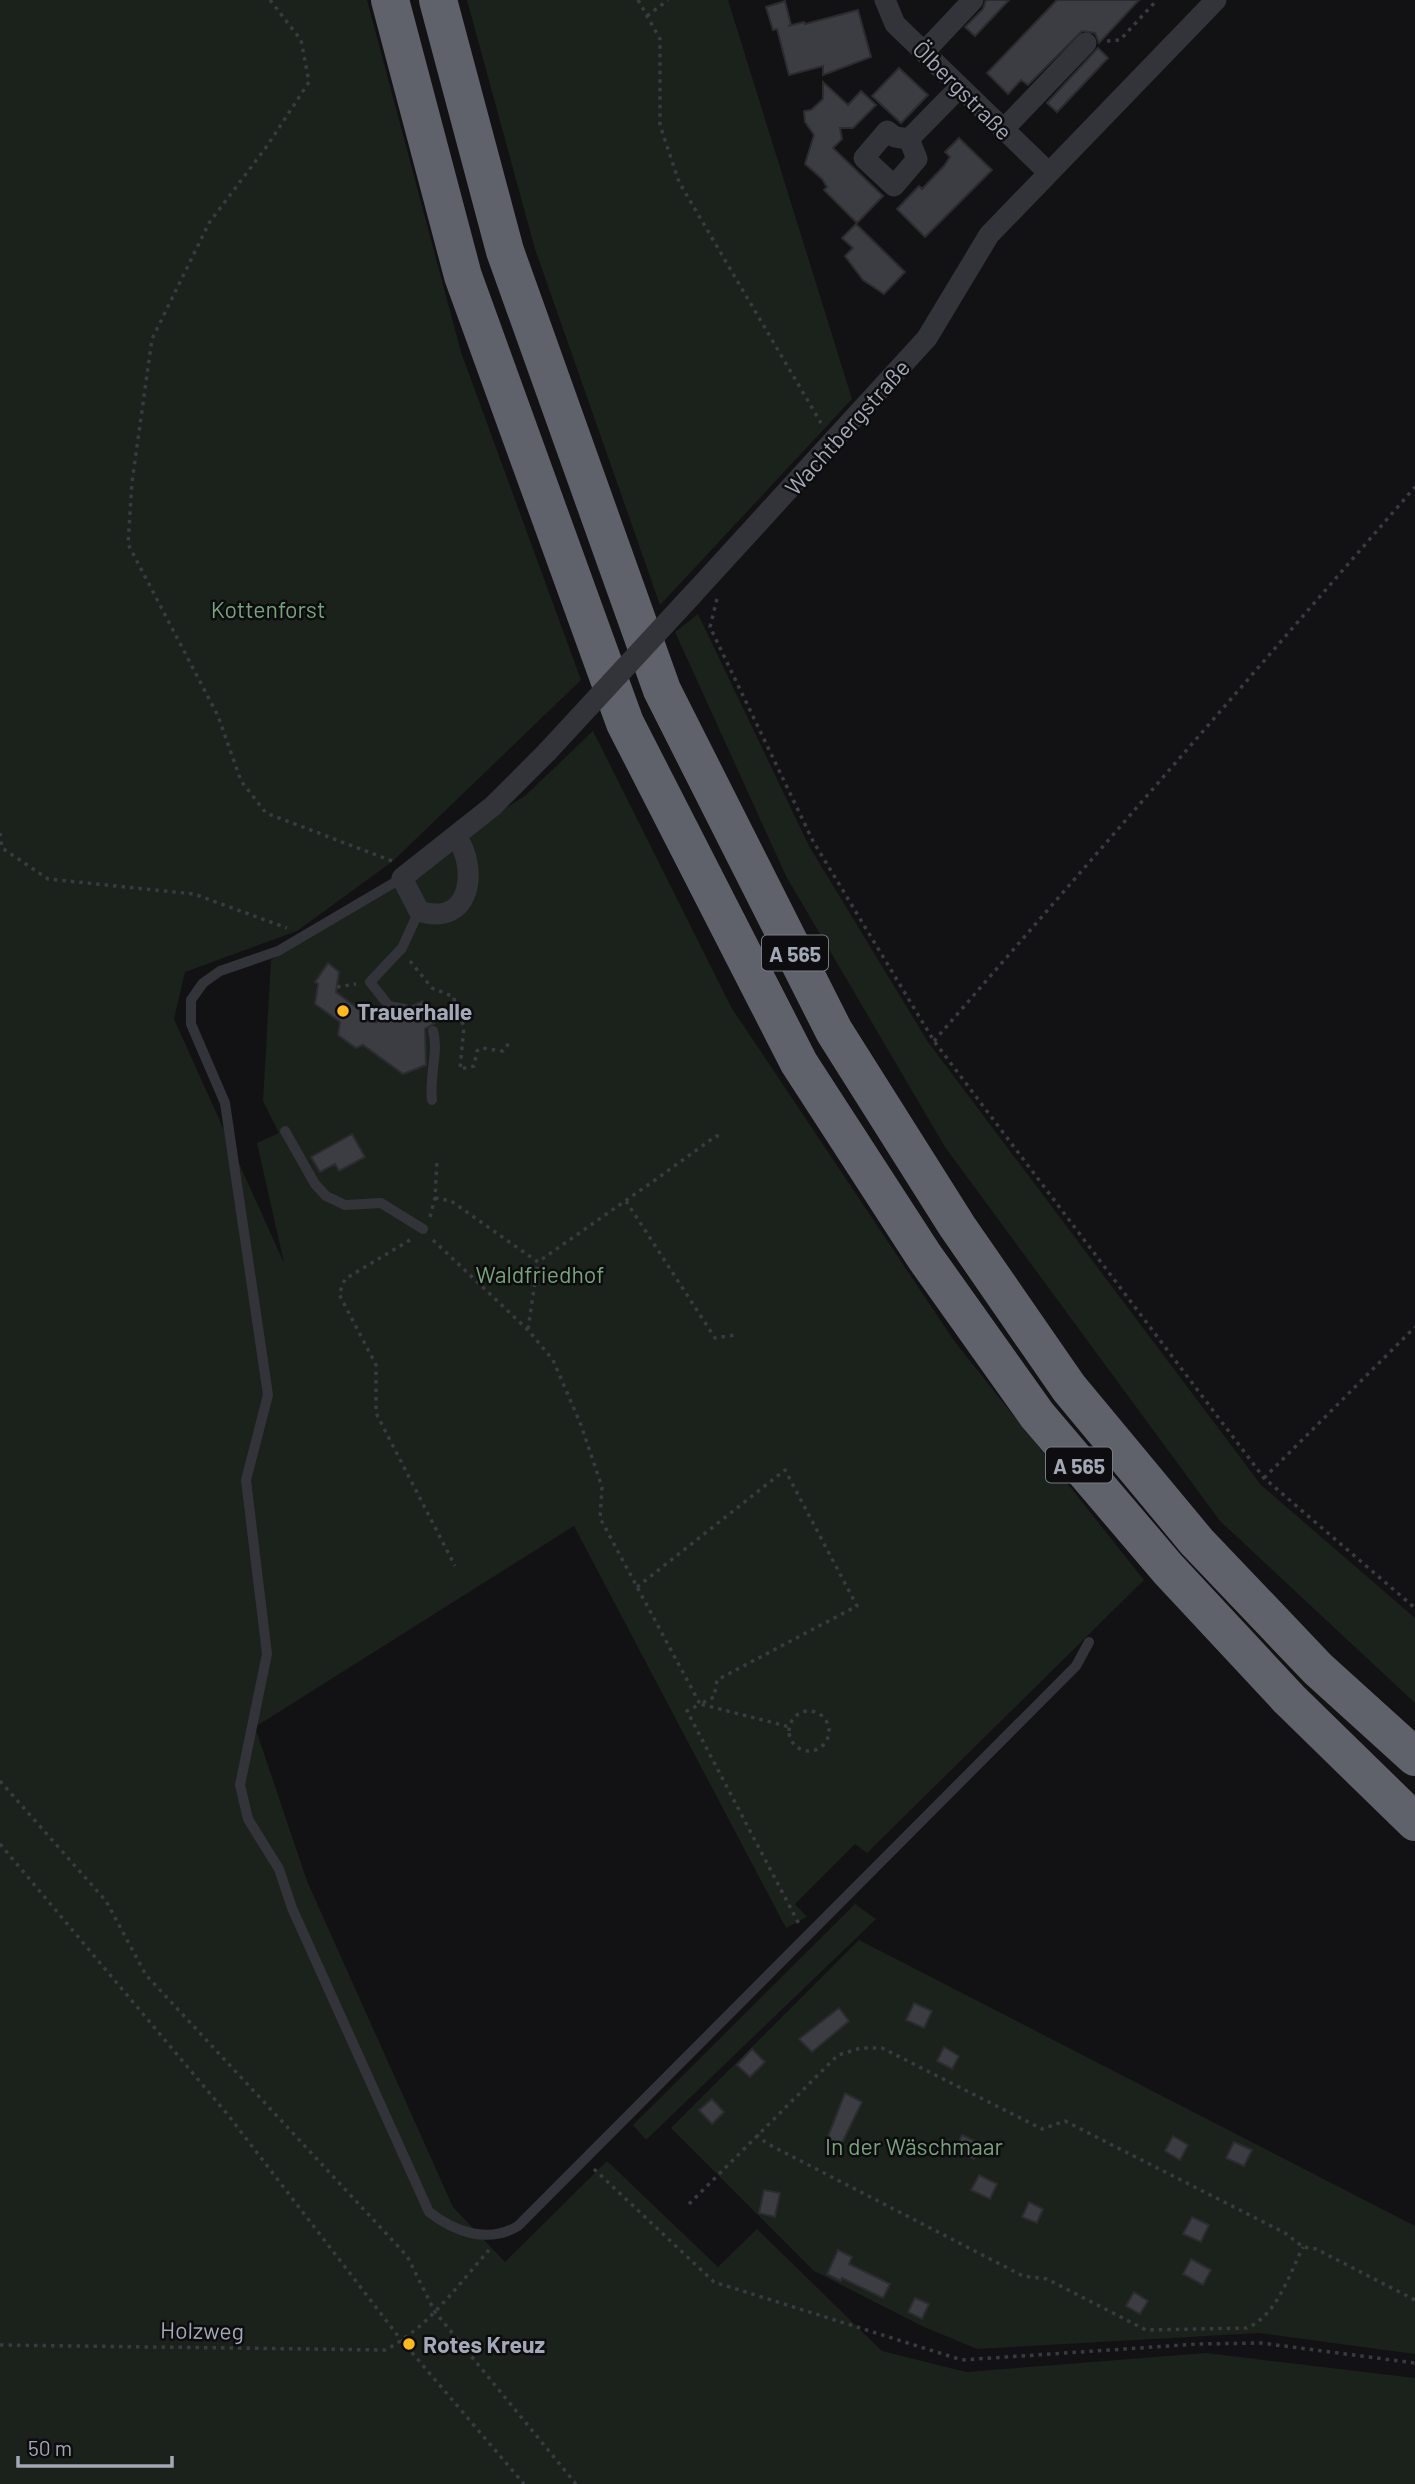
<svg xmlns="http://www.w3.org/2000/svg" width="1415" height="2484" font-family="Barlow,sans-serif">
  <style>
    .green { fill: #1a221b }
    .building { fill: #3c3d42; stroke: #2c2c30; stroke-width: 2 }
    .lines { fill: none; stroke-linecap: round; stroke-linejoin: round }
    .path { stroke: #393b40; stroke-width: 3.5; stroke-dasharray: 3.5 5; stroke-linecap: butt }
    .service { stroke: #333439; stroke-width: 10 }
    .minor { stroke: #333439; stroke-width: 21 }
    .motorway { stroke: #5f626b; stroke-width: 38 }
    .minor-bridge { stroke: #333439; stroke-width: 21 }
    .poi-dot { fill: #feb820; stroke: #0d0d0f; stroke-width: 2.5 }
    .labels { text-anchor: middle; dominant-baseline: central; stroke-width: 5; stroke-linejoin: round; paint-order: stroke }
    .shield { fill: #0d0d0f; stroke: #767a84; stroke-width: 2 }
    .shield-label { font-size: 21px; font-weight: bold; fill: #a3a8b6 }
    .street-label { font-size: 23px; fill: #a3a8b6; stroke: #0d0d0f }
    .park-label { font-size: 23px; fill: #78a27c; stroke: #0d0d0f }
    .poi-label { font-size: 23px; font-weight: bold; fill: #a3a8b6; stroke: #0d0d0f; text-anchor: start }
  </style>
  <rect width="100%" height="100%" fill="#121214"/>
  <path class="green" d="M0,0H367L461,352L581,680L393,861L297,931L185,972L174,1019L284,1263L257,1143L279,1133L263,1101L271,960L526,795L593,731L731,1007L955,1342L1144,1580L867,1853L855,1844L795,1904L807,1917L786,1928L574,1526L255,1727L307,1881L453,2207L505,2262L607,2161L718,2267L757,2229L882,2351L966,2372L1206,2353L1415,2378V2484H0Z
    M467,0H728L852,399L660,605L535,249Z
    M698,614L809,846L928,1042L1261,1485L1415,1618V1703L1220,1521L945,1147L786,876L675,632Z
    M855,1904L876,1919L646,2140L633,2125Z
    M859,1940L1415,2226V2354L1259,2333L977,2349L924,2327L814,2271L671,2128Z"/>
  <path class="building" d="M986,0H1009L975,36L965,27L983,9Z
    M1057,0H1139L1099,43L1095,33L1082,31L1028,85L1021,80L1008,94L987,73Z
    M785,1L791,25L788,26L804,22L805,24L858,10L871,57L823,75V66L789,75L777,29L773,30L766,7Z
    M1098,48L1108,58L1057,112L1047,103Z
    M899,68L928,95L901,123L872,96Z
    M823,82L848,105L861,91L876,105L853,128H840L842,139L833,148L883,196L857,223L824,190L827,187L822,179L805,164L814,135L805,122L804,111L811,110L823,99Z
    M959,138L992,170L925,237L897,209L919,186L922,189L944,166L950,157L945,152Z
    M856,224L905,272L884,294L863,280L845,256L853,248L842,238Z
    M328,963L339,972L336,992L376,1022L392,1015L408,1016L412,1006L422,1001L436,1012L435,1023L425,1029L426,1065L403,1074L363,1045L356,1048L338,1035L340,1022L315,1004L318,984L315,982Z
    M352,1134L365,1157L339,1171L335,1164L320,1172L311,1157Z
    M914,2003L932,2011L924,2028L906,2020Z
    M839,2008L849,2021L812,2052L799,2039Z
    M944,2047L959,2056L952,2069L937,2061Z
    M752,2049L765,2062L750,2077L737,2065Z
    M845,2093L862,2102L841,2145L827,2139Z
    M712,2099L724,2112L712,2124L699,2110Z
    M962,2135L981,2144L974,2159L955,2150Z
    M1173,2136L1188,2145L1180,2160L1165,2151Z
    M1234,2142L1252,2150L1244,2166L1226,2158Z
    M979,2175L997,2184L990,2199L971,2190Z
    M764,2190L780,2193L775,2217L759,2213Z
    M1029,2202L1043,2209L1037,2223L1022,2217Z
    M1192,2217L1209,2225L1201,2242L1183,2234Z
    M838,2250L852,2257L849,2264L890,2284L883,2298L842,2278L841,2281L827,2274Z
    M1191,2259L1211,2270L1203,2285L1183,2274Z
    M1134,2292L1148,2301L1140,2314L1126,2306Z
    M915,2298L929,2304L922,2319L908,2312Z"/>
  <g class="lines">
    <path class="path" d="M270,0L301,40L309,82L267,146L209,223L152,339L132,482L128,544L218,716L241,781L266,813L392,861
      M638,0L660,39V125L679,182L821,423
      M647,16L668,0
      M1107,41L1120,40L1157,0
      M717,599L710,627L813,841L934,1041L1264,1478L1415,1608
      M0,833L2,848L48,879L194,894L287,928
      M410,961L432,988L454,997L455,1009L464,1026L460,1069L474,1066L477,1051L481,1048L503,1051L509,1043
      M337,987L356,984
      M934,1041L1415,487
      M435,1198L451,1201L538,1262L655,1180L716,1136H722
      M626,1201L715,1338L735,1335
      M430,1217L435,1198L437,1161
      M410,1240L345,1279L339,1294L376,1365V1413L455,1566
      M433,1240L528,1330L553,1360L581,1425L602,1487L600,1518L700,1704L687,1711L799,1924
      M528,1329L538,1262
      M1264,1478L1415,1327
      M637,1587L785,1470L857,1606L717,1680L714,1697L700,1704L790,1727
      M789 1731a20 20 0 1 1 40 0a20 20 0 1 1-40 0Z
      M0,1781L106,1901L146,1975L407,2256L435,2312L576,2484
      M0,1844L228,2115L402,2341L524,2484
      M756,2135L768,2144L1023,2276L1047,2279L1146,2330L1247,2328C1277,2315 1289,2275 1303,2247
      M594,2169L714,2282L962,2360L1198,2344L1261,2343L1415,2363
      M689,2204L838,2055L861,2048H882L1042,2129L1065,2121L1285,2233L1303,2247L1316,2249L1415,2300
      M0,2345L385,2350C428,2328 457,2286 489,2250"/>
    <path class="service" d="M402,878L278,951L220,971L203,983L191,1000V1024L225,1103L268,1395L246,1480L267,1654L240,1785L248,1819L279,1869L292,1908L429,2212C455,2232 488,2244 518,2226L1076,1666L1089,1642
      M405,1009L389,1006L370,982L402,948L419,911
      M432,1100C429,1075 439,1051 433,1031
      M285,1131L315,1184L326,1196L345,1205L381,1203L423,1229"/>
    <path class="minor" d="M885,0L895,24L1049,173
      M924,52L973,0
      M1003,130L1086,43
      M909,139L917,159L894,186L864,158L887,131L895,137L909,139L959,88
      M694,593L927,338L989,235L1216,0
      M456,836C479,869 471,928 419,911L402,878L493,806L547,752"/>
    <path class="motorway" d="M390,0L463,276L625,723L799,1063L924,1256L1037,1415L1168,1569L1289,1699L1415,1822
      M438,0L505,251L662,690L834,1031L957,1226L1069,1388L1197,1542L1318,1669L1415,1757"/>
    <path class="minor-bridge" d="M547,752L694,593"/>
  </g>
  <g class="poi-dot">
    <circle cx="343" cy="1011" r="7"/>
    <circle cx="409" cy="2344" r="7"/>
  </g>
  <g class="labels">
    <g class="shield">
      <rect x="762" y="935.5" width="66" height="35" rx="5"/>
      <rect x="1046" y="1447.5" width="66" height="35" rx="5"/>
    </g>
    <g class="shield-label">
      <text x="795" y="953">A 565</text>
      <text x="1079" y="1465">A 565</text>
    </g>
    <g class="street-label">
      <text transform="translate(963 90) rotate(45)">Ölbergstraße</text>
      <text transform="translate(847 427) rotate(-48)">Wachtbergstraße</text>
      <text transform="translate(202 2330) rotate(1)">Holzweg</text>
    </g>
    <g class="park-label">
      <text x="268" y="609">Kottenforst</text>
      <text x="540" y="1274">Waldfriedhof</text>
      <text x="914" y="2146">In der Wäschmaar</text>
    </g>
    <g class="poi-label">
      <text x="357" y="1011">Trauerhalle</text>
      <text x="423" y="2344">Rotes Kreuz</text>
    </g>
  </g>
  <path d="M18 2456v10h154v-10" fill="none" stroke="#a3a8b6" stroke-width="3.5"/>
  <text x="28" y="2456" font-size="21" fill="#a3a8b6" stroke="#0d0d0f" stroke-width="5" paint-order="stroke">50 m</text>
</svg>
